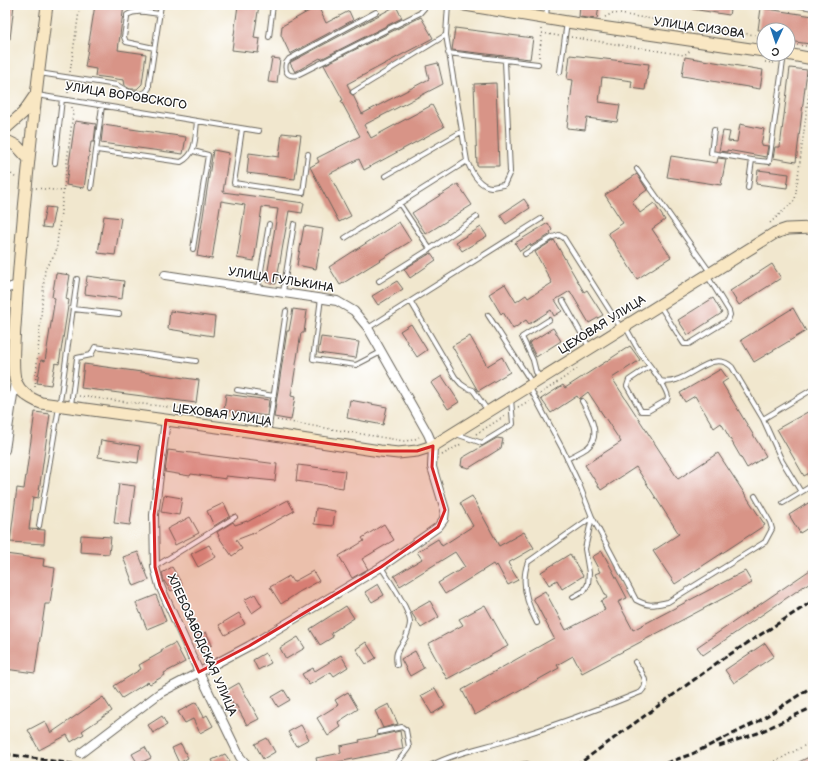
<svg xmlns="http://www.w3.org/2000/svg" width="818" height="771" font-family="'Balsamiq Sans',sans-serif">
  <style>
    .building { fill: #d89487 }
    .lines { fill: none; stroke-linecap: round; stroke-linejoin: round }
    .service-casing { stroke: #67635a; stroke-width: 6 }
    .minor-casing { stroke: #67635a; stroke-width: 10 }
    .secondary-casing { stroke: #67635a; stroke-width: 13 }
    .path { stroke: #67635a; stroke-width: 1.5; stroke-dasharray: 1 3; stroke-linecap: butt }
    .service { stroke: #fff; stroke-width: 4 }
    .minor { stroke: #fff; stroke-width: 8 }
    .secondary { stroke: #f9e7c3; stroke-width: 11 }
    .rail { stroke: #1c1c1c; stroke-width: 3; stroke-dasharray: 6 3; stroke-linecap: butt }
    .marked { fill: #d62828; fill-opacity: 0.2; stroke: #d62828; stroke-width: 3; stroke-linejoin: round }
    .labels { text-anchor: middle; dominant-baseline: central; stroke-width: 3; stroke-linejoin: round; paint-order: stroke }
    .street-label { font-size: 12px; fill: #1c1c1c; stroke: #fff }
  </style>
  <rect width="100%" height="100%" fill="#fff"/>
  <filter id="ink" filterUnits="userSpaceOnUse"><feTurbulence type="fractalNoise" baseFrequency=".025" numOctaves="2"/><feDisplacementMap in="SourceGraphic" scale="8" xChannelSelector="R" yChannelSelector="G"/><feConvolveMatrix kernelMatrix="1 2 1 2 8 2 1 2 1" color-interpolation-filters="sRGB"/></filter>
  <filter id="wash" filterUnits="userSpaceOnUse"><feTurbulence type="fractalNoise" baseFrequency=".012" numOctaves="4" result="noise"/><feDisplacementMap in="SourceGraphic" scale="16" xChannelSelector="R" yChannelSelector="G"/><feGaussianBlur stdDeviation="0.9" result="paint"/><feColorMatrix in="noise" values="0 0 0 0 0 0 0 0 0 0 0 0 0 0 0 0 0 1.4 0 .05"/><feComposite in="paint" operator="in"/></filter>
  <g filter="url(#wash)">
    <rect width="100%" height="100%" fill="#f1e7ce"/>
    <g id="blocks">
      <path class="building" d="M5,5H14L10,39H5Z
        M95,5H124L118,50L146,54L142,84L137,89H130L125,86L124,80L95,76L96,69L85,67Z
        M238,5H259L254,38L260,39L258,53L232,50Z
        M580,5H599L597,19L579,17Z
        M692,5H731L729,15L692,9Z
        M318,6L326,23L349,11L353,20L290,54L281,35L282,26Z
        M396,6L402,18L321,59L320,58L295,72L290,63L291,62Z
        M761,8L813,16L810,44L788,41V30H758Z
        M421,17L433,38L347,84L350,90V93L353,95L362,114L429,79L426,66L438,63L443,84L364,125L371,138L432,105L444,127L364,170L359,159L329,174L351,216L339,222L310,167L319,162L317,158L360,136L341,101L343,100L324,65Z
        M455,28L533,38L530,59L452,50Z
        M570,55L649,64L645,90L631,88L632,81L602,77L599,102L620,105L617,122L587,118L585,130L567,128L573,80L567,79Z
        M685,57L763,70L760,89L682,76Z
        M272,58L280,59L277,83L268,82Z
        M790,68L807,70L796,162L773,158L775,147H780Z
        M496,83L499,166H477L474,84Z
        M75,121L96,124L94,142H91L84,188L66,185Z
        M740,124L764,129L761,145L768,146L766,157L727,150V152L719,151L723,131L730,132L728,141L737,142Z
        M103,125L186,137L183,154L101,143Z
        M282,133L301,135L295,179L247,173L249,153L279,157Z
        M213,150L229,153L223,192L304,203L302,213L289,211L276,284L266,282L278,209L262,207L254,261L237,258L245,205L221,201L212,259L197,256Z
        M671,156L717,163L718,158L726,159L721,185L667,177Z
        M758,170L789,174L787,188L756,184Z
        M637,174L647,190L632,201L640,213L654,203L665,220L652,229L671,257L637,279L608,233L623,223L605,195Z
        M458,184L472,205L426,234L412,213Z
        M524,199L530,208L506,224L500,215Z
        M46,207L55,208L51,228L42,227Z
        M104,216L121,218L115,255L98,253Z
        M399,222L411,241L340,285L329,267Z
        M548,223L552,230L550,232L551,234L531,246L530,244L520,251L515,243Z
        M304,226L323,229L316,269L297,265Z
        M481,227L487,236L462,251L456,242Z
        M554,240L584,292L587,290L603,315L589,323L570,291L555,300L562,311L554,316L551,310L529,324L526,320L513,329L503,312L501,314L489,294L505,284L516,302L526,295L528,298L552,283L535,252Z
        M431,253L436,260L410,278L404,269Z
        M772,264L781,278L739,305L730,291Z
        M56,273L70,275L66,299L69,300L59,364L55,363L51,385L37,383L41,360L45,361L55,298L52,297Z
        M87,276L124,281L122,299L85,294Z
        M397,281L403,289L378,305L372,296Z
        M713,298L722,313L688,335L678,320Z
        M793,308L806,331L754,362L741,340Z
        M293,309L307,311L304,333H301L291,396L295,397L291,420L274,417L287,331H289Z
        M170,311L215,317L213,336L168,329Z
        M411,324L427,350L417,357L400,331Z
        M553,328L561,341L536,357L529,343Z
        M470,336L487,366L502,357L510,372L478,391L452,346Z
        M321,337L359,342L356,358L318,353Z
        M630,346L640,360L612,378L678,479L718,453L765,525L675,584L653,551L679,534L636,467L601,490L585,465L621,442L588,392L579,399L577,396L551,413L541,399L563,385L565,388Z
        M84,364L199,380L196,403L81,388Z
        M721,369L728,379L722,383L766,456L747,468L721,423L714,428L695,396L685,402L680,393Z
        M442,376L459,402L448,409L431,383Z
        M226,394L269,400L267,416L224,410Z
        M350,400L387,407L383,425L347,418Z
        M813,409V471L804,476L777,429Z
        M35,412L50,414L38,498L33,497L29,529L45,530L44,544L10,542L17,488L24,489Z
        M497,438L503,439L501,448L469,468L461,466L462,458Z
        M101,440L140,446L138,463L98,457Z
        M168,450L277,464L275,481L226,476V479L191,474L190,476L165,472Z
        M298,465L345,471L343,488L296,481Z
        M119,484L135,486L130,525L114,523Z
        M164,495L182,498L179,515L161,512Z
        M472,496L499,546L524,532L534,548L508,563L518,580L508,585L497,565L495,567L493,564L445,594L438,583L465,567L455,552L400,586L394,576L422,559L417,552L438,539L442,546L473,526L460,503Z
        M288,500L294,511L254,533L236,540L242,549L232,556L218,536H219L217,532L233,522L235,525L247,521V522Z
        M813,500V525L800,533L789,515Z
        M224,503L230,516L214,526L207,511Z
        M316,508L335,511L333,526L314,524Z
        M190,517L199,533L175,545L167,529Z
        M384,524L394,540L362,559L368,569L352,578L339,556L364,541L362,538Z
        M81,535L111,537L109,554L80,552Z
        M209,545L216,557L198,567L191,554Z
        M602,551L627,598L618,602L633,630L745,571L752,583L582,673L573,656L557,665L559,668L475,715L462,690L554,638L533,598L545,591L566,630L605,610L601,601L607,598L595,574L600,572L592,557Z
        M138,552L149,580L134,586L123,557Z
        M5,554L44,559L43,566L55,568L50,604H45L35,673L5,669Z
        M570,554L583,576L562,589L557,580L549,585L541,572Z
        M172,567L182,584L171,591L164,581L162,573Z
        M813,568V580L703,655L697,647Z
        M313,571L319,581L299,592L281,604L270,587L289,576L293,582Z
        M378,584L384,595L372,602L365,592Z
        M255,594L262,606L252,613L244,600Z
        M156,595L166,621L147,629L136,603Z
        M430,601L439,617L421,628L411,612Z
        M485,605L508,646L447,679L428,644L463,625L459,619Z
        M346,606L354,618L331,633L333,637L320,645L310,629Z
        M239,613L245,624L225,635L219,625Z
        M206,632L212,645L202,650L195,637Z
        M298,637L305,648L286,659L280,648Z
        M366,642L376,658L366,664L356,649Z
        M175,643L185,662L164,673L165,675L150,684L148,682L122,698L114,686L141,669L139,665L162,652L161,650Z
        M765,643L774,656L734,683L725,670Z
        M415,651L424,668L410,676L401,659Z
        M265,653L271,663L258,670L253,660Z
        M341,655L348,667L334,676L331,672L309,685L302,674L313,668L315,671Z
        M239,683L259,719L247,725L236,705L234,706L225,691Z
        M435,688L445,706L432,714L421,696Z
        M284,690L290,700L278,707L272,697Z
        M348,692L358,709L338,722L341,727L328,736L317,718L338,705L335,700Z
        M103,697L112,711L82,731L84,734L71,742L67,735L39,750L28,730L45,721L51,733Z
        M196,702L204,717L207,715L213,726L200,733L193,719L185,723L178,712Z
        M389,704L398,724L383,728L375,711Z
        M162,716L167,725L153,733L148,725Z
        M301,725L309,739L296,746L288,732Z
        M400,731L403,749L318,766L316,758L341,753L340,746L360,742L359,740Z
        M267,738L275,752L263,759L255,744Z
        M181,744L188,758L179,763L172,748Z
        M145,747L151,758L138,764L132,754Z
        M225,754L230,761L221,766H215L212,760Z
        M813,755V766H791Z"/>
    </g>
  </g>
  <g filter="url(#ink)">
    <use href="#blocks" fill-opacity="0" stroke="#67635a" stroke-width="1"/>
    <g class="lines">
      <g class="service-casing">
        <path id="service" d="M796,5L813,8
          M376,12L289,59L286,63C284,72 288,77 297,75L412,17L420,13L427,5
          M546,18L547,5
          M269,37L273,5
          M154,48L126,42L124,37L127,18V15C137,9 149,13 159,14
          M448,53L538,64
          M560,72L567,22
          M39,73L117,85L129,92L140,94L146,92L149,88V84L161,5
          M353,92L446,35
          M37,95L259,131
          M242,129L234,183L303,193L308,154
          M714,130L711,153L752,160
          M97,150L181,162C197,154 195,137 197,121
          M193,151L208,155L193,249
          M467,161C471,171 479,186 491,187C495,187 500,185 504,185L510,172L505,61
          M55,163L62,99
          M637,169L710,272
          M385,176L461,132
          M91,188L102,106
          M748,188L752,160L769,162L784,54
          M399,203L430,249
          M345,238L467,161L446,35L448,5
          M525,254L553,237L559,235L564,238L621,328
          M379,281L430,249L477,217
          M258,288L269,224
          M283,292L294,224
          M321,298L313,359L356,365L381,352
          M563,301L589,347
          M411,302L455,377L461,384L467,388L473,390L488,411
          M660,306L682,341L684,344H689L728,320L730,315L729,311L708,277
          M73,309L119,314
          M488,315L532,383
          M368,328L541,219
          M626,328C632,338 637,349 644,358C652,369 665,384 668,397L667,400L648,411H641L627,386L629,380L650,366
          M541,378L536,372L533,360L522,337L549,320
          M660,381C665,382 671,382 676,380C694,375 715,350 732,367L763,419L782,461L801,492
          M529,386L563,450L579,484L592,517L636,600C649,607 654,605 668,602L765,542L772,529L770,522L755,496
          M237,390L274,396
          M71,405L77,358L91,355L95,347L196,361
          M763,419L813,389
          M268,434L286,311
          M456,434L482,443L513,424L511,399
          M567,459C574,455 581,452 587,448C603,435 589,414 582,401
          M783,503L813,485
          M39,526L61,395L77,279
          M156,566L235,517
          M381,567C389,580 409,608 410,622C410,627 408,632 406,637C400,649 394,650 397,665
          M537,623C527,604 520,582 528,562L592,517L585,549L589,573L588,584L584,591L573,597
          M379,732L402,727L406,730L409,747C405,754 399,759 395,766
          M430,766C454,753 482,748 508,740C553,726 597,710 641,692C651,682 641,672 635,662
          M513,766L527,764"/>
      </g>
      <g class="minor-casing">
        <path id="minor" d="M5,289L17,285
          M166,420L154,515L155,567L160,586L199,672L240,757L248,766
          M5,450L15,381
          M81,753L160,693L249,646L381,567L438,527L444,519L445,510L432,467L433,446L428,434L368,328L354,311L337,301L165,275"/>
      </g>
      <g class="secondary-casing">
        <path id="secondary" d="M47,5C34,107 22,209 16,313C15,327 11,370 16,382C20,392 31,399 41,403L268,434L380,451L398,453L417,451L433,446L775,233L787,229L813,228
          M465,5L567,22L764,51
          M787,54L813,59
          M5,129L23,113L34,97
          M5,140L17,146L28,158"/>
      </g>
      <path class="path" d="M433,7L441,8
        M605,17L613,13L755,35L758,39
        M542,29V33L559,36
        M571,37L684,55L690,51
        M797,45L813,47
        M539,57L542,33
        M765,62L775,63
        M70,72L80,5
        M68,93L69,83
        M5,169L16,178
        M36,188L62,191
        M770,223L795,200L812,69
        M35,387L45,269L56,252L73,113L72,107
        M540,394L577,369
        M79,396L264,419
        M518,407L529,401
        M277,420L404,441L413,440L419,437
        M476,434L505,416
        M442,455L461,444
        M764,766L780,759L813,741"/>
      <use href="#service" class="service"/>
      <use href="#minor" class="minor"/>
      <use href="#secondary" class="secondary"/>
      <path class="rail" d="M719,746L758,733L813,707
        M5,754L87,766
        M576,766L721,660L813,601
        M658,766L692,754L759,721L813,686"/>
    </g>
  </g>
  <path class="marked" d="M166,420L380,451H417L433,446L432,467L445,510L438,527L381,567L249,646L199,672L160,586L155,567L154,515Z"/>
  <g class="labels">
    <g class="street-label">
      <text transform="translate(699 28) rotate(8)">УЛИЦА СИЗОВА</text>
      <text transform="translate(126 96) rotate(9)">УЛИЦА ВОРОВСКОГО</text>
      <text transform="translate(281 280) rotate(9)">УЛИЦА ГУЛЬКИНА</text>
      <text transform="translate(602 325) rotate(-32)">ЦЕХОВАЯ УЛИЦА</text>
      <text transform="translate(222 415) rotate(8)">ЦЕХОВАЯ УЛИЦА</text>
      <text transform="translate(202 645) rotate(66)">ХЛЕБОЗАВОДСКАЯ УЛИЦА</text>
    </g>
  </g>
  <rect width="818" height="771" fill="none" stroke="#fff" stroke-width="20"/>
  <g transform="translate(776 42) rotate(183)"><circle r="19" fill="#ffffff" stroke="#a4a4a4"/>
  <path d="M0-3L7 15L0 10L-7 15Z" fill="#1f6fb2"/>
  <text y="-6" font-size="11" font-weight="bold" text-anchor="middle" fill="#1c1c1c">С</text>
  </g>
</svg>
